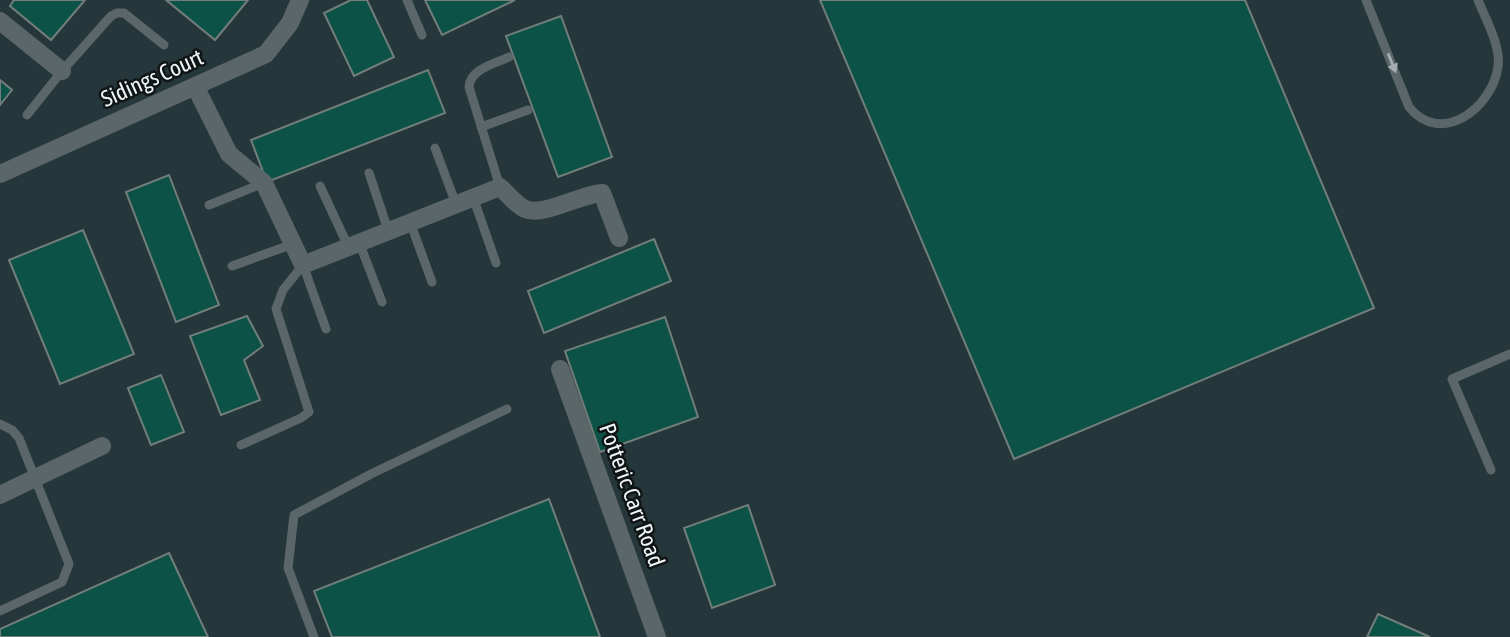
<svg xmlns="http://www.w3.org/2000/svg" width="1510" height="637" font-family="'Asap Condensed',sans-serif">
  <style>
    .built { fill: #25373b }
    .building { fill: #0d5247; stroke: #737e7b; stroke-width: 2 }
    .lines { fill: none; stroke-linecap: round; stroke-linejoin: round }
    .lane { stroke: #5b6668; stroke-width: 9 }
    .street { stroke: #5b6668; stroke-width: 18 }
    .oneway { fill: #a5aeb0 }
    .labels { text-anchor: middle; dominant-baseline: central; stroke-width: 5; stroke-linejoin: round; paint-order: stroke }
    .street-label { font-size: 23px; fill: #eff6f7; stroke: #101415 }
  </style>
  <rect width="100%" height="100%" fill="#232d2f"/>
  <path class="built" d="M0,0H1510V637H0Z"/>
  <path class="building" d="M14,0H85L51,40L10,6Z
    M166,0H248L215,40Z
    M351,0H367L394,57L354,76L324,13Z
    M425,0H515L442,35Z
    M820,0H1245L1374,308L1014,459Z
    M561,16L612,157L558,177L506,36Z
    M428,70L445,113L267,182L251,140Z
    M0,80L12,90L0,105Z
    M169,175L219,305L176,322L126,192Z
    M83,230L134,354L60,384L9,260Z
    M654,239L671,281L544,333L528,291Z
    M247,316L263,346L244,360L260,400L221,415L190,336Z
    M665,317L698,417L600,452L565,351Z
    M161,375L184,432L151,445L128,388Z
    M549,499L600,637H332L314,591Z
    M748,505L775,585L712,608L684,528Z
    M169,553L208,637H0V629Z
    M1378,614L1430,637H1367Z"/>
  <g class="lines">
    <path class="lane" d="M407,0L422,35
      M1366,0L1409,107C1441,147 1492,108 1498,67C1501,46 1486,20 1478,0
      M27,115L62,71L111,16L117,13H124L164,45
      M481,127L528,110
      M435,148L456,204
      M369,173L388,230
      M320,186L348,246
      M500,187L469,87C470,69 494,64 509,57
      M473,197L496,263
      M209,205L264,183
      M410,222L432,282
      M359,242L382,302
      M303,265L326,329
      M232,266L293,244
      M0,424L12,430L19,438L69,564L62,582L0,611
      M241,445L301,418L309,412L276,309L283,290L303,265
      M1491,470L1452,379L1510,354
      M314,637L288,568L294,515L373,473L507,409"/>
    <path class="street" d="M0,21L62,71
      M195,86L229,154L264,183L303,265L500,187C508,194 515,204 525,209C543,217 581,194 602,193L619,238
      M0,174L266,54L290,23L300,0
      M560,369L657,637
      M0,495L102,446"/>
  </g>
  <defs><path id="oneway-solid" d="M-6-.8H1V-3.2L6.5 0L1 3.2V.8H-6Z" transform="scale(1.75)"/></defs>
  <use class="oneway" href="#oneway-solid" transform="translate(1392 63) rotate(68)"/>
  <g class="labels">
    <g class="street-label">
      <text transform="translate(152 78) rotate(-24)">Sidings Court</text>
      <text transform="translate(632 495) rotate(70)">Potteric Carr Road</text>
    </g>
  </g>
</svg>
